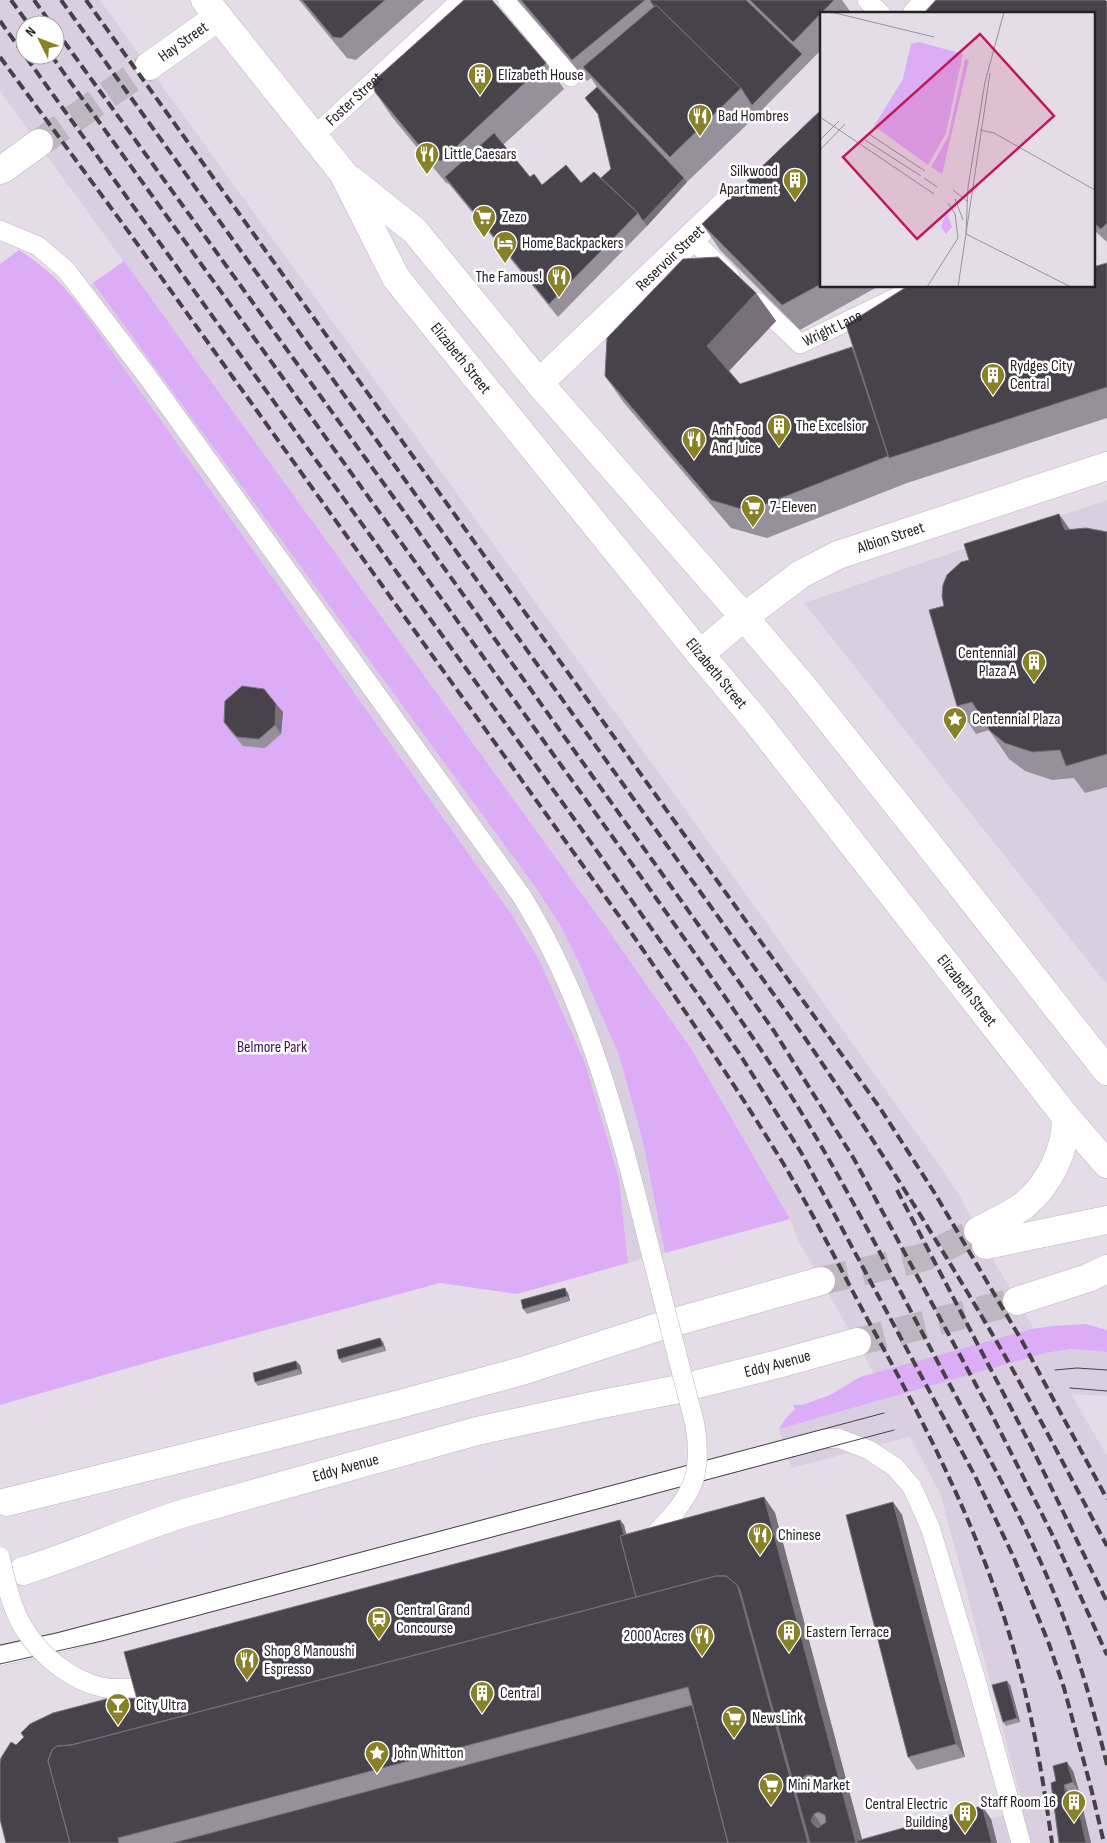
<svg xmlns="http://www.w3.org/2000/svg" width="1107" height="1843" font-family="'Sofia Sans Condensed',sans-serif">
  <style>
    .built { fill: #dacfe0; fill-rule: evenodd }
    .green { fill: #ddacf6 }
    .lines { fill: none; stroke-linecap: round; stroke-linejoin: round }
    .minor-tunnel { stroke: #beb7c1; stroke-width: 28; stroke-dasharray: 28 14; stroke-linecap: butt }
    .secondary-tunnel { stroke: #beb7c1; stroke-width: 28; stroke-dasharray: 28 14; stroke-linecap: butt }
    .service-casing { stroke: #bab4be; stroke-width: 20 }
    .minor-casing { stroke: #bab4be; stroke-width: 29 }
    .secondary-casing { stroke: #bab4be; stroke-width: 29 }
    .service { stroke: #fff; stroke-width: 19 }
    .minor { stroke: #fff; stroke-width: 28 }
    .secondary { stroke: #fff; stroke-width: 28 }
    .tram { stroke: #454247; stroke-width: 1 }
    .rail { stroke: #454247; stroke-width: 4; stroke-dasharray: 10 5; stroke-linecap: butt }
    .service-bridge-casing { stroke: #bab4be; stroke-width: 20; stroke-linecap: butt }
    .service-bridge { stroke: #fff; stroke-width: 19 }
    .wall { fill: #96909a }
    .shaded-wall { fill: #77707a }
    .building { fill: #48424b; stroke: #77707a; fill-rule: evenodd }
    .labels { text-anchor: middle; dominant-baseline: central; stroke-width: 5; stroke-linejoin: round; paint-order: stroke }
    .street-label { font-size: 16px; fill: #242125; stroke: #fff }
    .poi-label { font-size: 16px; fill: #242125; stroke: #fff; text-anchor: start }
    .park-label { font-size: 16px; fill: #3e0a52; stroke: #fff }
    .inset-road { fill: none; stroke: #97929a; stroke-width: 1 }
    .view { fill: #c2185b; fill-opacity: 0.15; stroke: #c2185b; stroke-width: 2.5 }
    .inset-edge { fill: none; stroke: #242125; stroke-width: 2.5 }
  </style>
  <rect width="100%" height="100%" fill="#e4dde8"/>
  <path class="built" d="M0,0H100L685,809L932,1155L961,1198L985,1246L1048,1353L1072,1349L1107,1352V1396L1071,1394L1107,1456V1843H902L1024,1810L941,1495L910,1437L791,1468L779,1429L888,1398L798,1240L790,1219L692,1050L611,934L0,91ZM25,25H55V55H25Z
    M93,283L536,888L560,925L590,985L619,1055L643,1142L665,1253L628,1263L619,1179L539,960L512,915L73,297Z
    M1107,500V985L804,603Z"/>
  <path class="green" d="M19,250C53,272 68,290 91,322L512,915L539,960L585,1063L619,1179L628,1263L517,1294L440,1283L163,1358L0,1405V264Z
    M124,261L611,934L692,1050L790,1219L665,1253L643,1142L619,1055L579,963L560,925L536,888L93,283Z
    M1085,1324L1107,1330V1352L1072,1349L1045,1353L779,1429L785,1419L795,1409L793,1405H802L830,1395L860,1377L1032,1329L1053,1326Z"/>
  <g class="lines">
    <path class="minor-tunnel" d="M39,143L149,66"/>
    <path class="secondary-tunnel" d="M821,1281L921,1258L934,1253L978,1231
      M857,1342L1017,1301"/>
    <g class="service-casing">
      <g id="service">
        <path d="M507,0L571,77"/>
        <path d="M867,0L881,14"/>
        <path id="s1" d="M313,137L461,0"/>
        <path d="M0,230L38,246L66,270L147,376L521,895C590,1006 620,1131 652,1257"/>
        <path d="M692,239L730,276"/>
        <path id="s2" d="M757,302L800,344L920,286"/>
        <path d="M0,1656L66,1641L822,1439L838,1438L869,1450L895,1467L912,1487L930,1527L935,1543L976,1680L1021,1843"/>
      </g>
    </g>
    <g class="minor-casing">
      <g id="minor">
        <path d="M917,14L930,0"/>
        <path id="s3" d="M149,66L218,17"/>
        <path d="M0,170L3,169L39,143"/>
        <path id="s4" d="M539,383L730,201"/>
      </g>
    </g>
    <g class="secondary-casing">
      <g id="secondary">
        <path id="s5" d="M205,0L343,173L396,278L700,654L757,722L1066,1117L1107,1164"/>
        <path d="M350,179L415,231L539,383L744,617L805,689L911,822L1107,1071"/>
        <path id="s6" d="M700,654L744,617L801,574L838,555L1107,466"/>
        <path d="M978,1231C993,1223 1009,1216 1023,1206C1049,1185 1066,1151 1066,1117"/>
        <path d="M986,1245L1107,1220"/>
        <path d="M1017,1301L1088,1278L1107,1269"/>
        <path d="M682,1320L821,1281"/>
        <path id="s7" d="M698,1384L778,1364L857,1342"/>
        <path d="M7,1502L396,1405L522,1371L658,1327"/>
        <path id="s8" d="M23,1571C79,1554 132,1529 188,1512L477,1431L597,1405L674,1390"/>
      </g>
    </g>
    <use href="#service" class="service"/>
    <use href="#minor" class="minor"/>
    <use href="#secondary" class="secondary"/>
    <path class="tram" d="M1055,1370L1077,1368L1107,1370
      M1070,1388L1107,1391
      M0,1645L56,1633L155,1607L884,1413
      M0,1664L102,1641L894,1430"/>
    <path class="rail" d="M11,0L29,25
      M34,0L52,25
      M61,0L805,1038C874,1139 939,1243 1001,1349C1038,1414 1072,1480 1107,1546
      M86,0L880,1108L934,1192L1022,1341L1107,1499
      M0,21L580,827L739,1053L802,1154L975,1476L1014,1558L1049,1644L1064,1688L1091,1788L1104,1843
      M55,29L405,513L774,1031L854,1159L989,1409L1056,1542L1107,1655
      M51,55L632,864C682,935 733,1007 781,1080C840,1172 889,1271 941,1368C980,1442 1022,1515 1054,1593C1077,1649 1093,1707 1107,1765
      M0,57L128,231L632,934C684,1009 735,1085 783,1163C814,1215 841,1270 870,1324C928,1429 983,1537 1015,1654C1033,1716 1043,1779 1052,1843
      M897,1190L1033,1450L1107,1602"/>
    <g class="service-bridge-casing">
      <path id="service-bridge" d="M646,1541C663,1528 688,1500 694,1479C699,1461 698,1443 695,1425L652,1257
        M0,1557C6,1581 11,1609 25,1630C41,1656 71,1680 101,1687C112,1690 124,1688 136,1688"/>
    </g>
    <use href="#service-bridge" class="service-bridge"/>
  </g>
  <path class="wall" d="M299,0H424L356,60L347,58Z
    M517,0H842L852,14H821V50L758,114L687,182L647,226L558,317L449,184L446,183L392,117L375,92L546,63L564,89L503,145L530,177L542,185L581,183L601,178L611,169L597,87L591,78L587,81Z
    M1107,2V242L1093,229V14Z
    M821,110V286H879L800,330L720,250L702,224Z
    M1107,263V418L907,483L767,538L731,528L624,403L605,376L756,293L776,321L729,371L740,384L854,349L1093,286Z
    M1070,530L1107,532V787L1085,793L1074,778L1052,780L1025,771L1009,759L989,730L976,734L957,706L969,560Z
    M276,704L283,712L281,734L265,748L243,746L230,731L224,722Z
    M568,1293L570,1301L527,1314L523,1309Z
    M383,1342L386,1351L342,1363L339,1359Z
    M300,1365L302,1374L258,1386L255,1382Z
    M764,1497L775,1513L862,1839L982,1806L991,1819L997,1843H6L16,1745L620,1520L624,1525L626,1534Z
    M893,1502L902,1515L965,1757L917,1770L908,1757Z
    M1010,1685L1020,1722L1006,1726L1003,1722Z
    M1073,1771L1079,1791L1071,1793L1081,1801L1091,1843H1059L1056,1781Z"/>
  <path class="shaded-wall" d="M684,178L687,182L647,226L643,221Z
    M756,293L776,321L727,373L707,346Z
    M852,347L871,374L889,458L907,483L888,456Z
    M1059,514L1078,541L1065,530Z
    M276,704L283,712L281,734L275,725Z
    M565,1288L568,1293L570,1301L567,1296Z
    M380,1338L383,1342L386,1351L383,1346Z
    M296,1361L300,1365L302,1374L298,1369Z
    M764,1497L775,1513L863,1843H856Z
    M893,1502L902,1515L965,1757L956,1744Z
    M620,1520L624,1525L643,1600Z
    M737,1585L751,1606L803,1777L814,1793L813,1800L802,1786L817,1843H808Z
    M1007,1681L1010,1685L1020,1722L1017,1718Z
    M1067,1762L1073,1771L1079,1791L1073,1782Z
    M1064,1785L1070,1794L1066,1795Z
    M1075,1793L1081,1801L1091,1843H1086Z
    M982,1806L991,1819L997,1843H992Z
    M814,1814L825,1830L814,1825L811,1821Z"/>
  <path class="building" d="M302,0H385L341,38L333,37Z
    M464,0H492L546,63L441,161L429,157L375,92L373,84L378,77Z
    M521,0H645L572,60Z
    M650,0H746L802,54L752,105L741,88L656,5L654,7Z
    M750,0H834L793,42Z
    M936,0H1105L1107,2V223L1101,229L1093,222V14H923Z
    M656,5L741,88L670,157L583,67Z
    M597,87L684,178L643,221L638,213L601,178L611,169L598,114L585,98Z
    M821,110V284L782,305L702,224Z
    M494,133L530,177L534,174L542,185L566,165L581,183L594,172L638,213L549,304L445,177Z
    M718,257L756,293L707,346L740,384L852,347L888,456L748,511L711,500L605,376L607,338L683,259Z
    M1107,263V387L889,458L846,325L908,286H1093V267Z
    M1059,514L1065,530L1086,528L1102,531L1107,532V754L1066,766L1060,750L1032,752L1005,743L990,731L972,702L957,706L929,610L944,606L942,596L943,585L947,575L961,562L969,560L964,544Z
    M242,686L264,689L276,704L275,725L259,739L237,737L224,722L225,701Z
    M565,1288L567,1296L523,1309L521,1300Z
    M380,1338L383,1346L339,1359L337,1350Z
    M296,1361L298,1369L255,1382L253,1373Z
    M764,1497L856,1843H810L740,1590L737,1585L726,1576H716L636,1597L620,1536ZM807,1775H813L817,1779L818,1784L812,1791L805,1790L801,1785L803,1777ZM818,1812L825,1815L826,1822L818,1828L814,1825L811,1821L814,1814Z
    M893,1502L956,1744L908,1757L846,1515Z
    M620,1520L624,1535L620,1536L636,1597L137,1728L71,1745L57,1746L52,1750L48,1761L70,1843H6L0,1819V1763L1,1758L11,1742L16,1745L24,1737L21,1733L30,1724L53,1713L114,1697L137,1699L124,1652Z
    M716,1576H726L737,1585L739,1591L808,1843H728L688,1687L118,1838L119,1843H70L48,1761L52,1750L57,1746L71,1745L137,1728Z
    M1007,1681L1017,1718L1003,1722L992,1685Z
    M692,1705L728,1843H173Z
    M1067,1762L1073,1782L1064,1785L1066,1795L1075,1793L1086,1843H1059L1051,1783L1056,1781L1053,1766Z
    M982,1806L992,1843H857V1841Z"/>
  <defs>
    <g id="building-pin" transform="scale(1.25)"><path d="M0 17L-7.5 6A9.5 9.5 0 1 1 7.5 6Z" fill="#898128" stroke="#fff"/><path d="M-4-6H4V6H1V3H-1V6H-4ZM-2.5-4.3h1.7v1.8h-1.7ZM.8-4.3h1.7v1.8H.8ZM-2.5-1h1.7V.8h-1.7ZM.8-1h1.7V.8H.8Z" fill="#fff"/></g>
    <g id="restaurant-pin" transform="scale(1.25)"><path d="M0 17L-7.5 6A9.5 9.5 0 1 1 7.5 6Z" fill="#898128" stroke="#fff"/><path d="M-5-6h1v4h1v-4h1v4h1v-4h1v5L-1.5 .5V6h-2V.5L-5-1ZM5-6V6H3V1.5H1.5Q1.5-4 5-6Z" fill="#fff"/></g>
    <g id="supermarket-pin" transform="scale(1.25)"><path d="M0 17L-7.5 6A9.5 9.5 0 1 1 7.5 6Z" fill="#898128" stroke="#fff"/><path d="M-6-5.5h2.5l.6 2H6L4.5 2H-2.5L-4.4-4H-6ZM-1.5 3.2a1.3 1.3 0 1 0 .1 0ZM3 3.2a1.3 1.3 0 1 0 .1 0Z" fill="#fff"/></g>
    <g id="hotel-pin" transform="scale(1.25)"><path d="M0 17L-7.5 6A9.5 9.5 0 1 1 7.5 6Z" fill="#898128" stroke="#fff"/><path d="M-6-4.5h1.5V1H6V5H4.5V3h-9V5H-6ZM-4 0a1.8 1.8 0 1 1 3.6 0ZM.5 0V-2.5h3Q6-2.5 6 0Z" fill="#fff"/></g>
    <g id="sight-pin" transform="scale(1.25)"><path d="M0 17L-7.5 6A9.5 9.5 0 1 1 7.5 6Z" fill="#898128" stroke="#fff"/><path d="M0-6L1.8-2.2L6-1.7L2.9 1.2L3.7 5.4L0 3.3L-3.7 5.4L-2.9 1.2L-6-1.7L-1.8-2.2Z" fill="#fff"/></g>
    <g id="station-pin" transform="scale(1.25)"><path d="M0 17L-7.5 6A9.5 9.5 0 1 1 7.5 6Z" fill="#898128" stroke="#fff"/><path d="M-3-6H3Q5-6 5-4V2Q5 4 3 4L4.5 6H3L1.5 4h-3L-3 6H-4.5L-3 4Q-5 4-5 2V-4Q-5-6-3-6ZM-3.5-4v3h7v-3ZM-3.5 1v1.5H-2V1ZM2 1v1.5H3.5V1Z" fill="#fff"/></g>
    <g id="bar-pin" transform="scale(1.25)"><path d="M0 17L-7.5 6A9.5 9.5 0 1 1 7.5 6Z" fill="#898128" stroke="#fff"/><path d="M-6-5H6L.8 .8V4.5H3.5V6h-7V4.5H-.8V.8Z" fill="#fff"/></g>
  </defs>
  <g fill-rule="evenodd">
    <use href="#building-pin" x="480" y="75"/>
    <use href="#restaurant-pin" x="700" y="116"/>
    <use href="#restaurant-pin" x="427" y="154"/>
    <use href="#building-pin" x="795" y="180"/>
    <use href="#supermarket-pin" x="484" y="217"/>
    <use href="#hotel-pin" x="505" y="243"/>
    <use href="#restaurant-pin" x="559" y="277"/>
    <use href="#building-pin" x="993" y="375"/>
    <use href="#building-pin" x="779" y="426"/>
    <use href="#restaurant-pin" x="694" y="439"/>
    <use href="#supermarket-pin" x="753" y="507"/>
    <use href="#building-pin" x="1034" y="662"/>
    <use href="#sight-pin" x="955" y="719"/>
    <use href="#restaurant-pin" x="760" y="1535"/>
    <use href="#station-pin" x="379" y="1619"/>
    <use href="#building-pin" x="789" y="1632"/>
    <use href="#restaurant-pin" x="702" y="1636"/>
    <use href="#restaurant-pin" x="247" y="1660"/>
    <use href="#building-pin" x="482" y="1693"/>
    <use href="#bar-pin" x="118" y="1705"/>
    <use href="#supermarket-pin" x="734" y="1718"/>
    <use href="#sight-pin" x="377" y="1753"/>
    <use href="#supermarket-pin" x="771" y="1785"/>
    <use href="#building-pin" x="1074" y="1802"/>
    <use href="#building-pin" x="965" y="1813"/>
  </g>
  <g class="labels">
    <g class="street-label">
      <text stroke="none"><textPath href="#s3" startOffset="42">Hay Street</textPath></text>
      <text stroke="none"><textPath href="#s1" startOffset="56">Foster Street</textPath></text>
      <text stroke="none"><textPath href="#s4" startOffset="181">Reservoir Street</textPath></text>
      <text stroke="none"><textPath href="#s2" startOffset="96">Wright Lane</textPath></text>
      <text stroke="none"><textPath href="#s5" startOffset="442">Elizabeth Street</textPath></text>
      <text stroke="none"><textPath href="#s6" startOffset="226">Albion Street</textPath></text>
      <text stroke="none"><textPath href="#s5" startOffset="848">Elizabeth Street</textPath></text>
      <text stroke="none"><textPath href="#s5" startOffset="1252">Elizabeth Street</textPath></text>
      <text stroke="none"><textPath href="#s7" startOffset="82">Eddy Avenue</textPath></text>
      <text stroke="none"><textPath href="#s8" startOffset="339">Eddy Avenue</textPath></text>
    </g>
    <g class="poi-label">
      <text x="498" y="75">Elizabeth House</text>
      <text x="718" y="116">Bad Hombres</text>
      <text x="444" y="154">Little Caesars</text>
      <text x="778" y="171" text-anchor="end">Silkwood<tspan x="778" dy="18">Apartment</tspan></text>
      <text x="502" y="217">Zezo</text>
      <text x="522" y="243">Home Backpackers</text>
      <text x="542" y="277" text-anchor="end">The Famous!</text>
      <text x="1010" y="366">Rydges City<tspan x="1010" dy="18">Central</tspan></text>
      <text x="796" y="426">The Excelsior</text>
      <text x="712" y="430">Anh Food<tspan x="712" dy="18">And Juice</tspan></text>
      <text x="770" y="507">7-Eleven</text>
      <text x="1016" y="653" text-anchor="end">Centennial<tspan x="1016" dy="18">Plaza A</tspan></text>
      <text x="972" y="719">Centennial Plaza</text>
      <text x="778" y="1535">Chinese</text>
      <text x="396" y="1610">Central Grand<tspan x="396" dy="18">Concourse</tspan></text>
      <text x="806" y="1632">Eastern Terrace</text>
      <text x="684" y="1636" text-anchor="end">2000 Acres</text>
      <text x="264" y="1651">Shop 8 Manoushi<tspan x="264" dy="18">Espresso</tspan></text>
      <text x="500" y="1693">Central</text>
      <text x="136" y="1705">City Ultra</text>
      <text x="752" y="1718">NewsLink</text>
      <text x="394" y="1753">John Whitton</text>
      <text x="788" y="1785">Mini Market</text>
      <text x="1056" y="1802" text-anchor="end">Staff Room 16</text>
      <text x="948" y="1804" text-anchor="end">Central Electric<tspan x="948" dy="18">Building</tspan></text>
    </g>
    <g class="park-label">
      <text x="272" y="1047">Belmore Park</text>
    </g>
  </g>
  <g transform="translate(820 12)">
    <rect width="275" height="275" fill="#e4dde8"/>
    <path d="M99,30L143,42L126,121L108,153L54,114L83,67L91,32ZM145,47L149,48L122,162L111,155L128,125ZM126,199L132,215L126,222L121,215Z" fill="#ddacf6"/>
    <path class="inset-road" d="M11,0L114,25M0,105L114,182M160,118L174,121L275,178M49,122L105,159M0,128L19,109M45,128L101,164M0,138L25,112M104,166L117,175M133,178L147,189M135,187L143,208M146,222L148,175L165,70L184,0M146,222L251,275M107,275L138,226L135,202L128,191M138,275L170,61"/>
    <path class="view" d="M160,22L234,104L97,227L23,145Z"/>
    <rect width="275" height="275" class="inset-edge"/>
  </g>
  <g transform="translate(40 40) rotate(312)"><circle r="24" fill="#ffffff" stroke="#a7a6a8"/>
  <path d="M0-4L9 19L0 12L-9 19Z" fill="#898128"/>
  <text y="-8" font-size="14" font-weight="bold" text-anchor="middle" fill="#242125">N</text>
  </g>
</svg>
